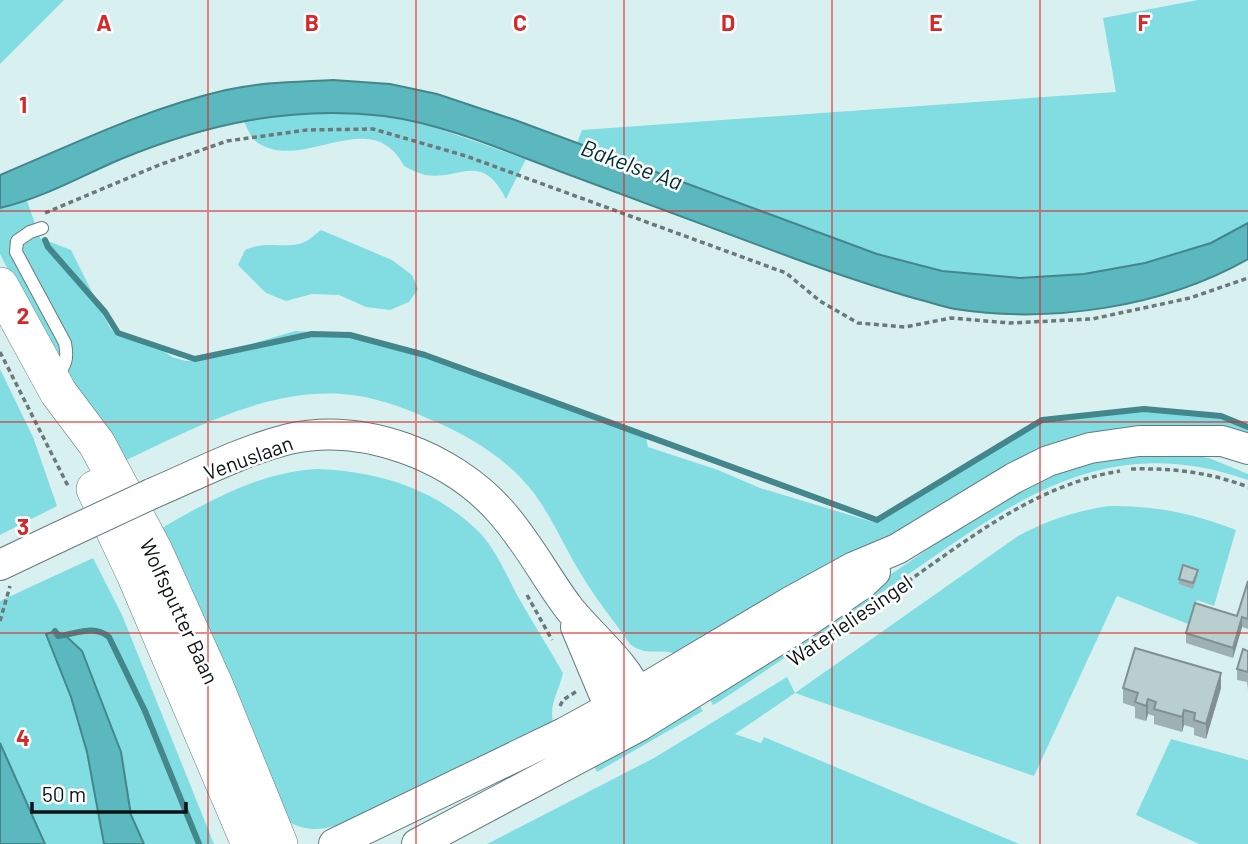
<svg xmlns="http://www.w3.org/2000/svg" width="1248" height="844" font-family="Barlow,sans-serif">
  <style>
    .green { fill: #82dde2 }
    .water { fill: #5bb8be; stroke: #43868b; stroke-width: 2 }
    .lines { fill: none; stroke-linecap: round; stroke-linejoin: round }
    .stream { stroke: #43868b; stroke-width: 6 }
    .service-casing { stroke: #667b7c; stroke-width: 14 }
    .tertiary-casing { stroke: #667b7c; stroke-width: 32 }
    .primary-casing { stroke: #667b7c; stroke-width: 38 }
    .path { stroke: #6b797a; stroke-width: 3.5; stroke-dasharray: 5 3.5; stroke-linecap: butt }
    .service { stroke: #fff; stroke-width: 12 }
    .tertiary { stroke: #fff; stroke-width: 30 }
    .primary { stroke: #fff; stroke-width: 37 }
    .tertiary-bridge-casing { stroke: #667b7c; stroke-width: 32; stroke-linecap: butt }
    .tertiary-bridge { stroke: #fff; stroke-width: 30 }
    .wall { fill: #9eb1b2 }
    .shaded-wall { fill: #819091 }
    .building { fill: #b8cecf; stroke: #819091; stroke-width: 2 }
    .grid { fill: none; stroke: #d62828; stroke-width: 2; stroke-opacity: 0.55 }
    .labels { text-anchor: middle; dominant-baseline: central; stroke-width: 5; stroke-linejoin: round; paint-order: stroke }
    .street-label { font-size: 21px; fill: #0c1314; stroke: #fff }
    .water-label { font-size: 23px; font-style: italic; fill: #003032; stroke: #fff }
    .grid-label { font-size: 23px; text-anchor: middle; font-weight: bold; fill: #d62828; stroke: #fff; stroke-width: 5; stroke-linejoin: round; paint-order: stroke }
  </style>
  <rect width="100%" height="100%" fill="#d9f0f1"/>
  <path class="green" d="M0,0H64L0,64Z
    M1198,0H1248V223L1211,243L1145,263L1084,274L1020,278L942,271L877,254L577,143L582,130L1116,92L1103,18Z
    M332,113L385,116L428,125L526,159L506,199C481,150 460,181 425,175C418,173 410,169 404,166C371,103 304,173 258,143C251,139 247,127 243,120L276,115Z
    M27,201L40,238L71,250L109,326L117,336L158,347L172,357L186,361L197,360L295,331L357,334L406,348L646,437L648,447L718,470L760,488L873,522L1033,426L1071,414L1172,409L1214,415L1248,427V444L1131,431L685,659C664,643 650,660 630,644C614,621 595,598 581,574C563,545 551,514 529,487C503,456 466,434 429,419C402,407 373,396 342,394C262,389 187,432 116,465L43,340L0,254V208Z
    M321,230L392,260L412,275L418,289L409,302L390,310L366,307L339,295L312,294L286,301L266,293L238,265L245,250C266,240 286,249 302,243C309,241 315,234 321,230Z
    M0,369L33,437L57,506L0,535Z
    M1176,453L1209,458L1248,474V480C1102,429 1011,504 897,582C838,622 779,662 720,701L713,705L707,694L766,659L993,505L1035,480L1099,458Z
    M317,469C377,471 434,488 478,531C495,548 506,574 517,595C532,621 548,647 563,673C558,695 548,703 554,727L354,819C329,829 310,835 286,820L161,547L162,528C210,500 261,472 317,469Z
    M1109,506C1157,506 1192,513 1236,530L1214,606L1197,600L1188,624L1117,596L1034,776L795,693L735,734L761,743L764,737L1019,844H487L654,758L787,677L795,693L1018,536C1048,520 1075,511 1109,506Z
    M93,558L122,615L214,844H144L131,815L121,752L82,651L60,632L46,634L71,697L87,752L104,844H45L0,743V601Z
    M696,700L703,711L597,772L591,760Z
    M1171,739L1248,760V844H1199L1136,815Z"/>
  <path class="water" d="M333,80L390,84L437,94L515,120L877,254L942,271L1020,278L1084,274L1145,263L1211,243L1248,223V259C1163,307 1052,324 955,309C943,307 930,302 917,299C875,287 834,273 793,258C715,229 637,200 559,171C503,150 444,124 384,116C292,105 206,124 121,159C81,176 43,198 0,208V175C74,144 147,108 226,90C261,82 297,82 333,80Z
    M55,631L65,635L82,651L121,752L131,815L144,844H104L87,752L71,697L46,634Z
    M0,743L45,844H0Z"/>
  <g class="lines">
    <path class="stream" d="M45,240L48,247L105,312L118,333L195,359L312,334L350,335L425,355L877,520L1042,420L1144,409L1221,416L1248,427
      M55,631L58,636C76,634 94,624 109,637L145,711L199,844"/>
    <g class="service-casing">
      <path id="service" d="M42,228L30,232L17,241L16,252L65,343C68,359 66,366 55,377"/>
    </g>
    <g class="tertiary-casing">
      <path id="tertiary" d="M151,494C196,475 241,451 289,439C363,422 452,456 501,512C527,541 545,576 568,607C586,631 630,667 637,694C640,704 638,716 639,726
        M0,565L59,537
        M576,627L610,708L627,719
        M334,844L564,733L637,693L790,602L854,567L897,549L1014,478L1048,461L1090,448L1139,441H1222L1248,449
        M417,844L639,726L800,626L862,584L875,572"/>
    </g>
    <g class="primary-casing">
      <path id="primary" d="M0,286L58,392L97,444L154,551L214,684L279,844
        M95,489L135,574L250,844"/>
    </g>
    <path class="path" d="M45,213L159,165L227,141L307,130L373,129L466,156L786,273L820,301L858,323L905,327L951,318L1010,323L1092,319L1190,298L1248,278
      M0,352L68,486
      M1131,469C1172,468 1209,472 1248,487
      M894,591C964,543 1033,485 1120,471
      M527,595L552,640
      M0,621L10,586
      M560,706L563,700L577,691"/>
    <use href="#service" class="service"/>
    <use href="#tertiary" class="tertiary"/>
    <use href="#primary" class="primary"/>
    <g class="tertiary-bridge-casing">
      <path id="tertiary-bridge" d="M59,537L151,494"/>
    </g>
    <use href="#tertiary-bridge" class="tertiary-bridge"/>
  </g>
  <path class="wall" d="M1198,575L1193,589L1179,584V579Z
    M1248,581V629L1242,627L1233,658L1186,643V633L1237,616Z
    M1248,651V690L1247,682L1237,680V669Z
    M1123,688H1221L1206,739L1194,735V728L1184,725L1182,732L1154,724V716L1148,714L1146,721L1135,718V707L1123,703Z"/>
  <path class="shaded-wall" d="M1242,617V627L1233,658V648Z
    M1221,673V688L1206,739V724Z
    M1148,699V714L1146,721V706Z
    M1184,710V725L1182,732V717Z"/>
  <path class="building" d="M1183,565L1198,570L1193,583L1179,579Z
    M1248,581V619L1242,617L1233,648L1186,633L1195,603L1237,616Z
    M1135,648L1221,673L1206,724L1194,720L1195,713L1184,710L1182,717L1154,709L1156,702L1148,699L1146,706L1135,702L1138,693L1123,688Z
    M1243,649L1248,651V672L1237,669Z"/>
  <path class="grid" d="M208,0V844M416,0V844M624,0V844M832,0V844M1040,0V844M0,211H1248M0,422H1248M0,633H1248"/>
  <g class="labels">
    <g class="street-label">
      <text transform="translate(248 457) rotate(-20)">Venuslaan</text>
      <text transform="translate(180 611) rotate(65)">Wolfsputter Baan</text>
      <text transform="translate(849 620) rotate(-34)">Waterleliesingel</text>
    </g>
    <g class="water-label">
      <text transform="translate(632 164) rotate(20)">Bakelse Aa</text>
    </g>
  </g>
  <g class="grid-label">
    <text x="104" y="31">A</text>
    <text x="312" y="31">B</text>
    <text x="520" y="31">C</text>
    <text x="728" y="31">D</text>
    <text x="936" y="31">E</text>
    <text x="1144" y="31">F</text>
    <text x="23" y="113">1</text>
    <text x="23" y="324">2</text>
    <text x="23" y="535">3</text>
    <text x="23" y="746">4</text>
  </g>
  <path d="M32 802v10h154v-10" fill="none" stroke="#0c1314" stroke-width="3.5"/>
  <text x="42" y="802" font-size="21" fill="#0c1314" stroke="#ffffff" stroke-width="5" paint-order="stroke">50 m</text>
</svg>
